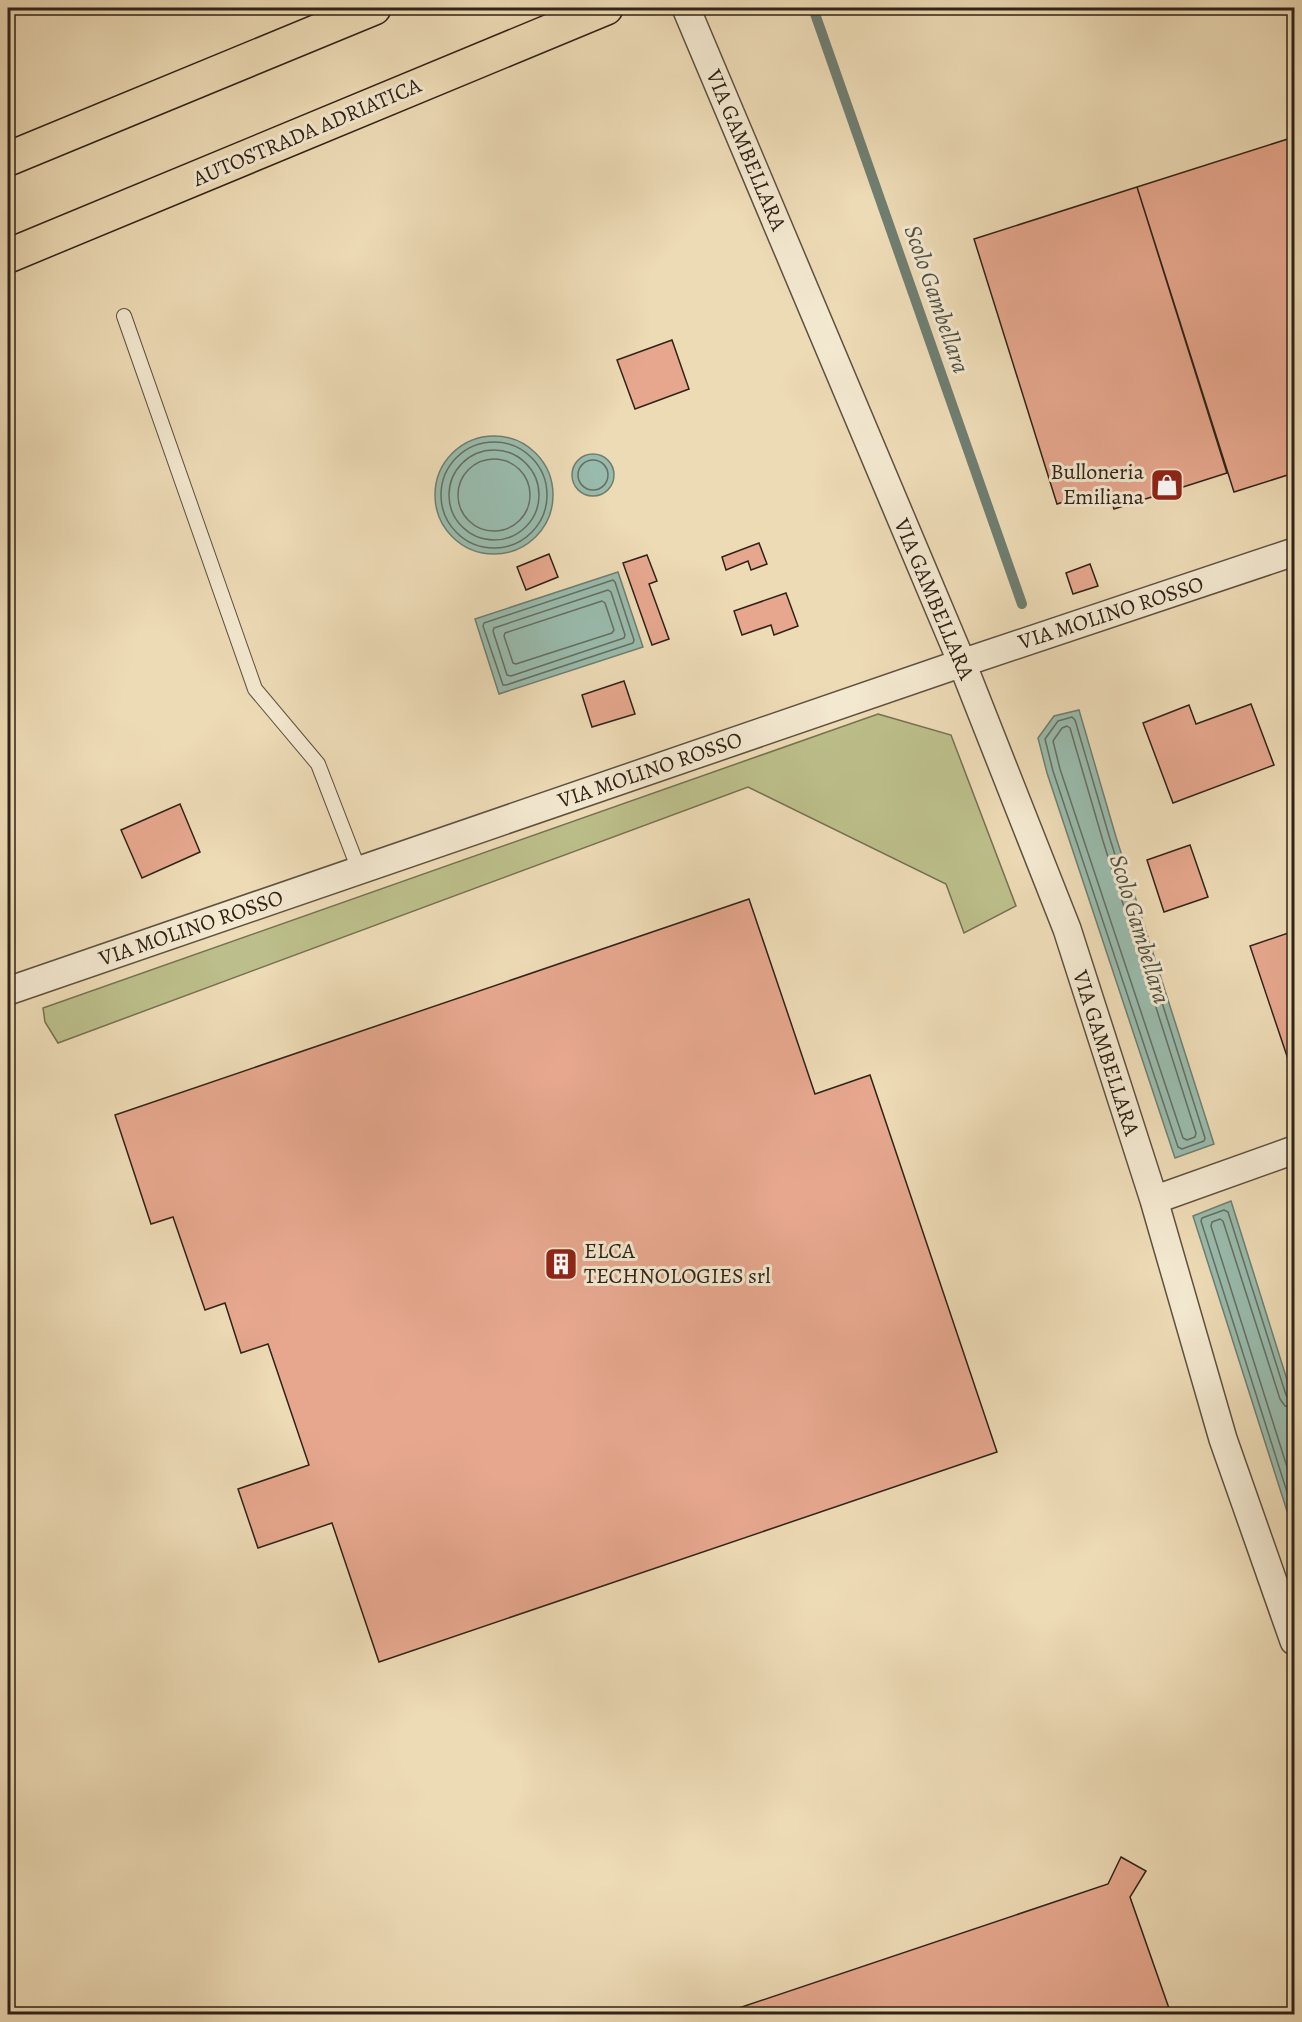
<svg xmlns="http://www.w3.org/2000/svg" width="1302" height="2022" font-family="Alegreya,serif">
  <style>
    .green { fill: #bcbf8b; stroke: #767151; stroke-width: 1.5 }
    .water { fill: #99bbad; stroke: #6f7e71; stroke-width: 1.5 }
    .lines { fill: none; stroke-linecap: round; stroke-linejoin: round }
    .shore { stroke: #646f62; stroke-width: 1.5 }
    .stream { stroke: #6f7e71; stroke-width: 10 }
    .building { fill: #e6a78e; stroke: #2f2317; stroke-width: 1.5 }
    .service-casing { stroke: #5e513f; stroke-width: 16 }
    .minor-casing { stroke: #5e513f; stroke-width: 30 }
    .motorway-casing { stroke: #2f2317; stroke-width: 36 }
    .service { stroke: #f3e8d0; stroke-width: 14 }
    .minor { stroke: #f3e8d0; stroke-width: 27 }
    .motorway { stroke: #eddbb6; stroke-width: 33 }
    .labels { text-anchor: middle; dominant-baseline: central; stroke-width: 6; stroke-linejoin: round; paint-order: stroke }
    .street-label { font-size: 22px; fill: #2f2317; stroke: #f3e8d0 }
    .poi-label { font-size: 22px; fill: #2f2317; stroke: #f3e8d0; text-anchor: end }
    .water-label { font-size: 24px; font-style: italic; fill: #4f5144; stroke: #f3e8d0 }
  </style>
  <rect width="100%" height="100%" fill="#eddbb6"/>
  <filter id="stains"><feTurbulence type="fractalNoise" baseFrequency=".00333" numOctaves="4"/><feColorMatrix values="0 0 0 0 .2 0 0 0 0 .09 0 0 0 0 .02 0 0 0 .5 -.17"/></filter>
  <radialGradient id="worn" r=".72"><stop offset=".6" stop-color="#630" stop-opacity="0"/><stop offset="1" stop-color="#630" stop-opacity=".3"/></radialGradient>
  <path class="green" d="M878,714L951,735L1016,906L964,933L946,884L748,787L58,1043L45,1022L43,1008Z"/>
  <path class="water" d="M435 495a59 59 0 1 1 118 0a59 59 0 1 1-118 0Z
    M572 475a21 21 0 1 1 42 0a21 21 0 1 1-42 0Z
    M618,572L643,647L499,694L475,619Z
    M1079,710L1116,837L1214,1144L1175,1158L1047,773L1038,738L1054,716Z
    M1231,1201L1294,1402V1533L1193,1216Z"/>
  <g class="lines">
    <path class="shore" d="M441 495a53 53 0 1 1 106 0a53 53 0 1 1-106 0Z
      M449 495a45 45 0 1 1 90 0a45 45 0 1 1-90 0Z
      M458 495a36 36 0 1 1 72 0a36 36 0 1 1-72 0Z
      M578 475a15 15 0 1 1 30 0a15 15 0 1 1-30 0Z
      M613,580L615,582L634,640L633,643L506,685H503L483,626L484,623Z
      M608,590L611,592L625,635L624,638L511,676L507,675L493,631L494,628Z
      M602,601L605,603L614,630L612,633L516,664L513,663L504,636L505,633Z
      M1072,717L1075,720L1110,839L1205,1138L1204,1141L1182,1149L1178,1147L1053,771L1045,739L1058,721Z
      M1067,726L1070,728L1103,841L1196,1133L1195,1137L1187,1140L1183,1138L1060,769L1053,741L1062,728Z
      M1294,1400L1289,1399L1286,1395L1228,1212L1224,1210L1202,1218L1201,1221L1294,1514
      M1294,1408L1285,1406L1280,1399L1223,1221L1220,1219L1212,1222L1211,1226L1294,1489"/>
    <path class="stream" d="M813,8L1022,604"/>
  </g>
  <path class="building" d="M1294,137V473L1234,492L1137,187Z
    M1137,187L1227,473L1114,509L1108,488L1057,504L974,239Z
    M672,340L689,389L635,409L617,360Z
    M759,543L767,564L751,570L748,561L726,570L722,557Z
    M549,554L558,577L526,590L517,567Z
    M647,555L657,581L649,584L669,639L652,645L623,563Z
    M1090,564L1098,586L1073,594L1066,573Z
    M786,593L798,626L774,635L771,625L742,635L734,611Z
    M624,681L635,714L592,727L582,695Z
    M1251,704L1274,765L1173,803L1143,723L1189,705L1196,724Z
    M180,804L200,852L142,878L121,830Z
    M1190,845L1208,897L1164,912L1147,860Z
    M749,899L815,1094L870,1075L997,1452L379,1662L332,1523L258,1548L238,1489L309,1465L268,1344L241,1353L225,1303L205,1310L173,1217L151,1224L115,1115Z
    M1294,931V1074H1293L1250,946Z
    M1121,1857L1146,1871L1130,1897L1171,2014H721L1108,1884Z"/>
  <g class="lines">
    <g class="service-casing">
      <path id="service" d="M124,316L255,689L318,764L359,870"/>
    </g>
    <g class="minor-casing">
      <path id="minor" d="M686,8L962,663L1067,929L1154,1200L1223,1439L1294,1641
        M8,991L962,663L1294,552
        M1154,1200L1294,1150"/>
    </g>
    <g class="motorway-casing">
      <path id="motorway" d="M8,159L374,8
        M8,256L606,8"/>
    </g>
    <use href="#service" class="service"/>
    <use href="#minor" class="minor"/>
    <use href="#motorway" class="motorway"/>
  </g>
  <defs>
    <g id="shop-square" transform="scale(1.725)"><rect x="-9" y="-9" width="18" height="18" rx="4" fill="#8f2418" stroke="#f3e8d0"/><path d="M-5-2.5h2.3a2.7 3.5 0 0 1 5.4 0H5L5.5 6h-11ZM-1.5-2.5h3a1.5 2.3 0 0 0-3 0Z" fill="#fff"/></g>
    <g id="building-square" transform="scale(1.725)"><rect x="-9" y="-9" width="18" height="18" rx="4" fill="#8f2418" stroke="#f3e8d0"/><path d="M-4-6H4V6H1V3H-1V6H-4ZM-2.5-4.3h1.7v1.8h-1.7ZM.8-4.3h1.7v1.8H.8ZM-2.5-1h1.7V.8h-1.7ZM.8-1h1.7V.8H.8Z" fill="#fff"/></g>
  </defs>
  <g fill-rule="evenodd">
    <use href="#shop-square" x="1167" y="485"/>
    <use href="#building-square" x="561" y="1264"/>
  </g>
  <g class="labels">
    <g class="street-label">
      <text transform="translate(307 132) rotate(-23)">AUTOSTRADA ADRIATICA</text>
      <text transform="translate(746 150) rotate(67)">VIA GAMBELLARA</text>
      <text transform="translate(934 599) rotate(67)">VIA GAMBELLARA</text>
      <text transform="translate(1111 613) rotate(-18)">VIA MOLINO ROSSO</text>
      <text transform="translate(650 770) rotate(-19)">VIA MOLINO ROSSO</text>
      <text transform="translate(191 928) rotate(-19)">VIA MOLINO ROSSO</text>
      <text transform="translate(1106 1053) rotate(72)">VIA GAMBELLARA</text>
    </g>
    <g class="poi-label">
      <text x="1144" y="472">Bulloneria<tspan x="1144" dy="25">Emiliana</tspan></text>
      <text x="584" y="1251" text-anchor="start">ELCA<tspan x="584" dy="25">TECHNOLOGIES srl</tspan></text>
    </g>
    <g class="water-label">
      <text transform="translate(937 299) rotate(71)">Scolo Gambellara</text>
      <text transform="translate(1140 929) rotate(73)">Scolo Gambellara</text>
    </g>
  </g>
  <rect width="1302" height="2022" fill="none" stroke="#eddbb6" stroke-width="30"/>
  <rect x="9" y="9" width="1284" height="2004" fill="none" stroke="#2f2317" stroke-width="3"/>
  <rect x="15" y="15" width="1272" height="1992" fill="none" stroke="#2f2317" stroke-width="1.5"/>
  <rect width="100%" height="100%" filter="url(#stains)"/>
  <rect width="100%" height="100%" fill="url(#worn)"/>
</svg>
